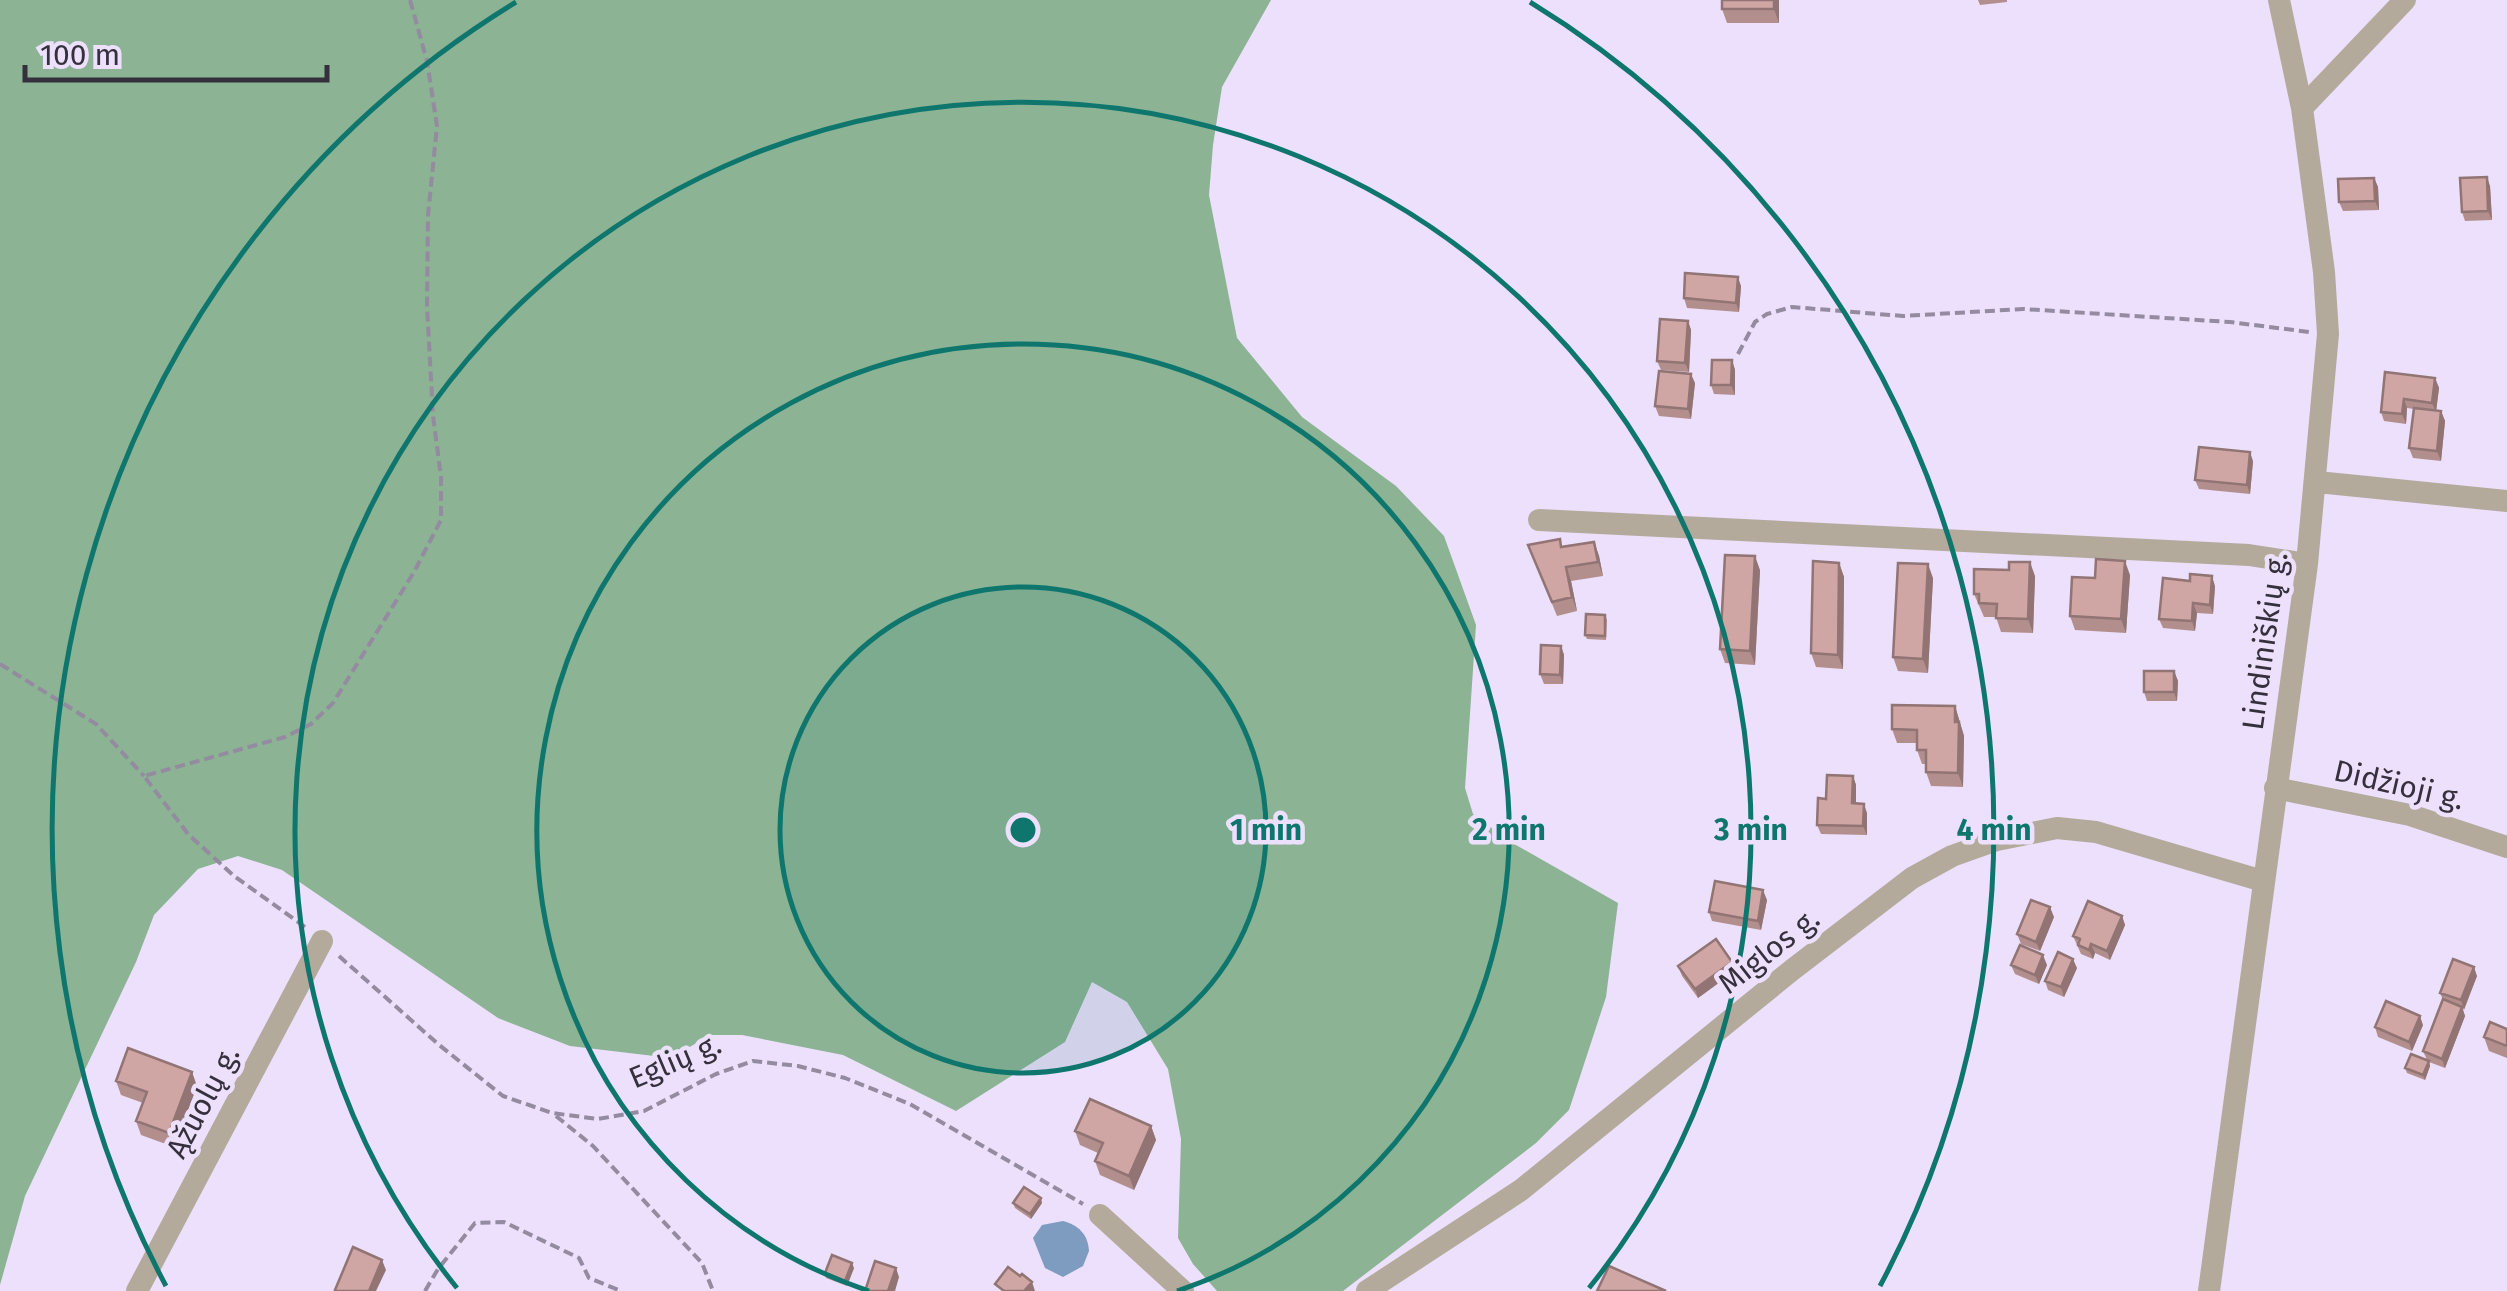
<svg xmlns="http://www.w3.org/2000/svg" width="2507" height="1291" font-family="'Fira Sans',sans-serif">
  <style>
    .forest { fill: #8bb394 }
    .water { fill: #7d9cbf }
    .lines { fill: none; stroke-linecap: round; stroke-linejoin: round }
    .path { stroke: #948ba0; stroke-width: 4; stroke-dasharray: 10 5; stroke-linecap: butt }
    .minor { stroke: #b3aa9c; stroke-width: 22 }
    .wall { fill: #b28f8d }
    .shaded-wall { fill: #917473 }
    .building { fill: #cfa6a4; stroke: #917473; stroke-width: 2.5 }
    .ring { fill: none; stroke: #0f766e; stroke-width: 5 }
    .labels { text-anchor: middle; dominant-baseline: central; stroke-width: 9; stroke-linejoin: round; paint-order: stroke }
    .street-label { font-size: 30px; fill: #36303d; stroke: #ece0fc }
    .centre { fill: #0f766e; stroke: #ece0fc; stroke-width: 5 }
    .ring-label { font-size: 30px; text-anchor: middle; font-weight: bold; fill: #0f766e; stroke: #ece0fc; stroke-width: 9; stroke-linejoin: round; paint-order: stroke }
  </style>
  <rect width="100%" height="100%" fill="#ece0fc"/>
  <path class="forest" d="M0,0H1271L1222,87L1213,145L1209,195L1237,338L1302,417L1396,486L1444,536L1476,625L1465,788L1473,814L1509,841L1618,903L1606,997L1569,1110L1536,1143L1343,1291H1217L1193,1264L1178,1238L1181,1139L1168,1069L1127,1002L1092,982L1065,1042L956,1111L843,1055L742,1035H710L671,1058L570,1046L498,1018L282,870L238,856L198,869L154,915L136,962L25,1196L0,1285Z"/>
  <path class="water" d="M1063,1221C1078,1225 1088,1234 1089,1251L1083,1266L1063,1277L1045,1268L1033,1238L1042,1225Z"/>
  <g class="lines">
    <path class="path" d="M1738,354L1755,322L1767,314L1792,307L1903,316L2023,309L2230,322L2309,332
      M0,664L96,724L144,776
      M305,927L234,876L188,834L144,776L285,737L311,724L333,703L414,572L441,520V477L433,416L427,306L428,215L437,126L427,61L410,0
      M339,956L438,1044L503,1096L552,1113L598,1119L644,1111L716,1074L753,1061L798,1066L845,1078L910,1104L1083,1204
      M556,1116L593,1146L702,1263L713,1291
      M425,1291L438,1269L475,1223L504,1222L579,1258L589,1278L621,1291"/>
    <path class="minor" d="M2302,108L2405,0
      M2317,482L2507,501
      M1539,520L2249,555L2307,564
      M2275,788L2410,815L2507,847
      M1100,1215L1183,1291
      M137,1291L322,941
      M1367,1291L1521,1190L1792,970L1912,878L1952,856L1997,840L2057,828L2096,832L2263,881
      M2209,1291L2307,564L2328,334L2324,272L2302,108L2279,0"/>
  </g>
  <path class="wall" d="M1722,0H1779V23H1727L1722,9Z
    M1978,0H2007V2L1980,5Z
    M2374,178L2378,187L2379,210L2343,211L2339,202Z
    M2490,186L2492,220L2465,221L2462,212Z
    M1741,286L1739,312L1687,308L1684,298Z
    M1688,321L1691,330L1689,372L1661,370L1657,361Z
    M1732,360L1735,370V395L1714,394L1711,385Z
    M2435,378L2439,388L2436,411H2441L2445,421L2441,461L2413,458L2409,448L2414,409L2407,408L2406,424L2384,421L2381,412Z
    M1695,383L1691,419L1659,416L1655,406Z
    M2253,461L2250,494L2199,489L2195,480Z
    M1594,542L1599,556L1603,576L1571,581L1577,611L1557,616L1528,545L1563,547Z
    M1839,563L1844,577L1843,669L1816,667L1811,653Z
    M1760,570L1755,665L1725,663L1720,649Z
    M2130,575L2126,633L2075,630L2070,616Z
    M2035,576L2033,633L2001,632L1996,617H1984L1974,594Z
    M1933,578L1928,673L1898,671L1893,657Z
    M2190,581L2215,586L2213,614L2197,613L2195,631L2163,628L2159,619Z
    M1605,615L1607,620L1606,640L1587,639L1585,635Z
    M1561,646L1564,655L1563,684H1544L1540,674Z
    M2174,671L2178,681L2177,701H2147L2144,692Z
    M1955,706L1964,736L1963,787L1931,786L1926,772V764H1922L1917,750V743H1897L1892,729Z
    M1853,776L1856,785V803L1867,813V835L1821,834L1817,825L1826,799Z
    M1767,900L1761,930L1712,921L1709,912Z
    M2122,916L2125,925L2110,960L2095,953L2093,959L2081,954L2073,936Z
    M2054,917L2040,951L2021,944L2017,934Z
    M1732,962L1735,971L1698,998L1682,976L1678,966Z
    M2011,965H2047L2039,984L2015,974Z
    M2077,968L2064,997L2048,990L2045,981Z
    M2477,976L2463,1010L2465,1016L2445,1068L2429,1062L2430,1066L2425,1080L2407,1073L2405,1068L2427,1060L2423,1051L2443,1000L2440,993Z
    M2423,1025L2412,1051L2378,1037L2375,1027Z
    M2507,1029V1058L2489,1051L2484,1037Z
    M116,1081L197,1086L174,1147L141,1135L136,1121L143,1103L121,1095Z
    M1151,1126L1156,1140L1134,1190L1100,1175L1095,1161L1098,1153L1080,1145L1075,1131Z
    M1013,1203H1042L1031,1219L1015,1208Z
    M854,1268L847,1286L826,1278L825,1273Z"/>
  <path class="shaded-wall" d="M1774,0H1779V23L1774,9Z
    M2487,177L2490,186L2492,220L2488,211Z
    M2374,178L2378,187L2379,210L2375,201Z
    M1738,277L1741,286L1739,312L1736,303Z
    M1688,321L1691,330L1689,372L1685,363Z
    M1732,360L1735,370V395L1731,385Z
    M1691,374L1695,383L1691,419L1688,409Z
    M2435,378L2439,388L2436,412L2432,403Z
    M2404,399L2407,408L2406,424L2402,414Z
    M2441,411L2445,421L2441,461L2437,451Z
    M2250,452L2253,461L2250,494L2247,485Z
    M1594,542L1599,556L1603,576L1598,562Z
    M1755,556L1760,570L1755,665L1750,651Z
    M2125,561L2130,575L2126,633L2121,619Z
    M2030,562L2035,576L2033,633L2028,619Z
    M1839,563L1844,577L1843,669L1838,655Z
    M1928,564L1933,578L1928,673L1923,659Z
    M1566,567L1571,581L1577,611L1572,597Z
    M2212,576L2215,586L2213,614L2210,605Z
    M2193,603L2197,613L2195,631L2192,621Z
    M1561,646L1564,655L1563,684L1560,675Z
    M2174,671L2178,681L2177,701L2174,692Z
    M1955,706L1964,736L1963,787L1958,773Z
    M1853,776L1856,785V813L1852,803Z
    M1864,804L1867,813V835L1863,826Z
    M1763,890L1767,900L1761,930L1758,921Z
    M2050,907L2054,917L2040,951L2036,942Z
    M2122,916L2125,925L2110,960L2107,951Z
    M2091,944L2095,953L2093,959L2089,950Z
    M2043,955L2047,965L2039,984L2035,975Z
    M2073,959L2077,968L2064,997L2061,987Z
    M1732,962L1735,971L1698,998L1695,989Z
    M2474,967L2477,976L2464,1010L2461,1000Z
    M2462,1007L2465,1016L2445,1068L2442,1059Z
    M2420,1016L2423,1025L2412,1051L2409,1042Z
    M2429,1061L2430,1066L2425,1080L2423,1075Z
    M192,1072L197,1086L174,1147L169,1133Z
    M1151,1126L1156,1140L1134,1190L1129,1176Z
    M1041,1198L1042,1203L1031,1219L1030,1214Z
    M382,1260L386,1270L376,1291H369Z
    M852,1263L854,1268L847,1286L845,1281Z
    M896,1268L899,1277L895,1291H888Z
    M1032,1282L1035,1291H1024Z"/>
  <path class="building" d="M1722,0H1774V9H1722Z
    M2487,177L2488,211L2462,212L2460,178Z
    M2374,178L2375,201L2339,202L2338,179Z
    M1685,273L1738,277L1736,303L1684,298Z
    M1660,319L1688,321L1685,363L1657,361Z
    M1712,360H1732L1731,385H1711Z
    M1659,371L1691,374L1688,409L1655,406Z
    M2385,372L2435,378L2432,403L2404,399L2402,414L2381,412Z
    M2414,408L2441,411L2437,451L2409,448Z
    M2199,447L2250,452L2247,485L2195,480Z
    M1560,539L1561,547L1594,542L1598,562L1566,567L1572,597L1552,602L1528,545Z
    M1725,555L1755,556L1750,651L1720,649Z
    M2096,559L2125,561L2121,619L2070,616L2072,577L2095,578Z
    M1813,561L1839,563L1838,655L1811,653Z
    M2009,562H2030L2028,619L1996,618L1997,604L1979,603V594H1974V569L2009,570Z
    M1898,563L1928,564L1923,659L1893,657Z
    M2190,574L2212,576L2210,605L2193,603L2192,621L2159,619L2163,578L2190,581Z
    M1586,614L1605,615V636L1585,635Z
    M1541,645L1561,646L1560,675L1540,674Z
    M2144,671H2174V692H2144Z
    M1892,705L1955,706V722H1959L1958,773L1926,772V750H1917V730L1892,729Z
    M1827,775L1853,776L1852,803L1864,804L1863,826L1817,825L1818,798L1826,799Z
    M1715,881L1763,890L1758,921L1709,912Z
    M2031,900L2050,907L2036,942L2017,934Z
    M2088,901L2122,916L2107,951L2091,944L2089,950L2078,945L2080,939L2073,936Z
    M1716,939L1732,962L1695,989L1678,966Z
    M2020,945L2043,955L2035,975L2011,965Z
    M2058,952L2073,959L2061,987L2045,981Z
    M2453,959L2474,967L2461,1000L2440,993Z
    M2443,999L2462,1007L2442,1059L2423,1051Z
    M2386,1001L2420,1016L2409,1042L2375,1027Z
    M2490,1022L2507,1029V1046L2484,1037Z
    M128,1048L192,1072L169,1133L136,1121L147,1092L116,1081Z
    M2411,1054L2429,1061L2423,1075L2405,1068Z
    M1090,1099L1151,1126L1129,1176L1095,1161L1103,1143L1075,1131Z
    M1024,1187L1041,1198L1030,1214L1013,1203Z
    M353,1247L382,1260L369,1291H337L335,1290Z
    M832,1255L852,1263L845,1281L825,1273Z
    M875,1261L896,1268L888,1291H865Z
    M1609,1266L1666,1291H1597Z
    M1008,1267L1020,1276L1022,1274L1032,1282L1024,1291H1004L995,1284Z"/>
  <circle cx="1023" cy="830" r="243" fill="#0f766e" fill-opacity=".12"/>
  <g class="ring">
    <circle cx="1023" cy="830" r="243"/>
    <path d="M869 1291A486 486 0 1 1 1177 1291"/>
    <path d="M457 1288A728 728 0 1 1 1589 1288"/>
    <path d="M166 1286A971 971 0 0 1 516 2M1530 2A971 971 0 0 1 1880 1286"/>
  </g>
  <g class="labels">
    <g class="street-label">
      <text transform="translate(2265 641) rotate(-82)">Lindiniškių g.</text>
      <text transform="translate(2399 785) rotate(13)">Didžioji g.</text>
      <text transform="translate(1769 951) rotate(-38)">Miglos g.</text>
      <text transform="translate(675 1061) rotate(-23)">Eglių g.</text>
      <text transform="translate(203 1102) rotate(-62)">Ąžuolų g.</text>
    </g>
  </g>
  <circle cx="1023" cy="830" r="15" class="centre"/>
  <g class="ring-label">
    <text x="1266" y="840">1 min</text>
    <text x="1509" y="840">2 min</text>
    <text x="1751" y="840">3 min</text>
    <text x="1994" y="840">4 min</text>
  </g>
  <path d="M25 65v15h302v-15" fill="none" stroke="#36303d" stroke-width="5"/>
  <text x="40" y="65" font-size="30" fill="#36303d" stroke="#ece0fc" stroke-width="8" paint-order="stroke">100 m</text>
</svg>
